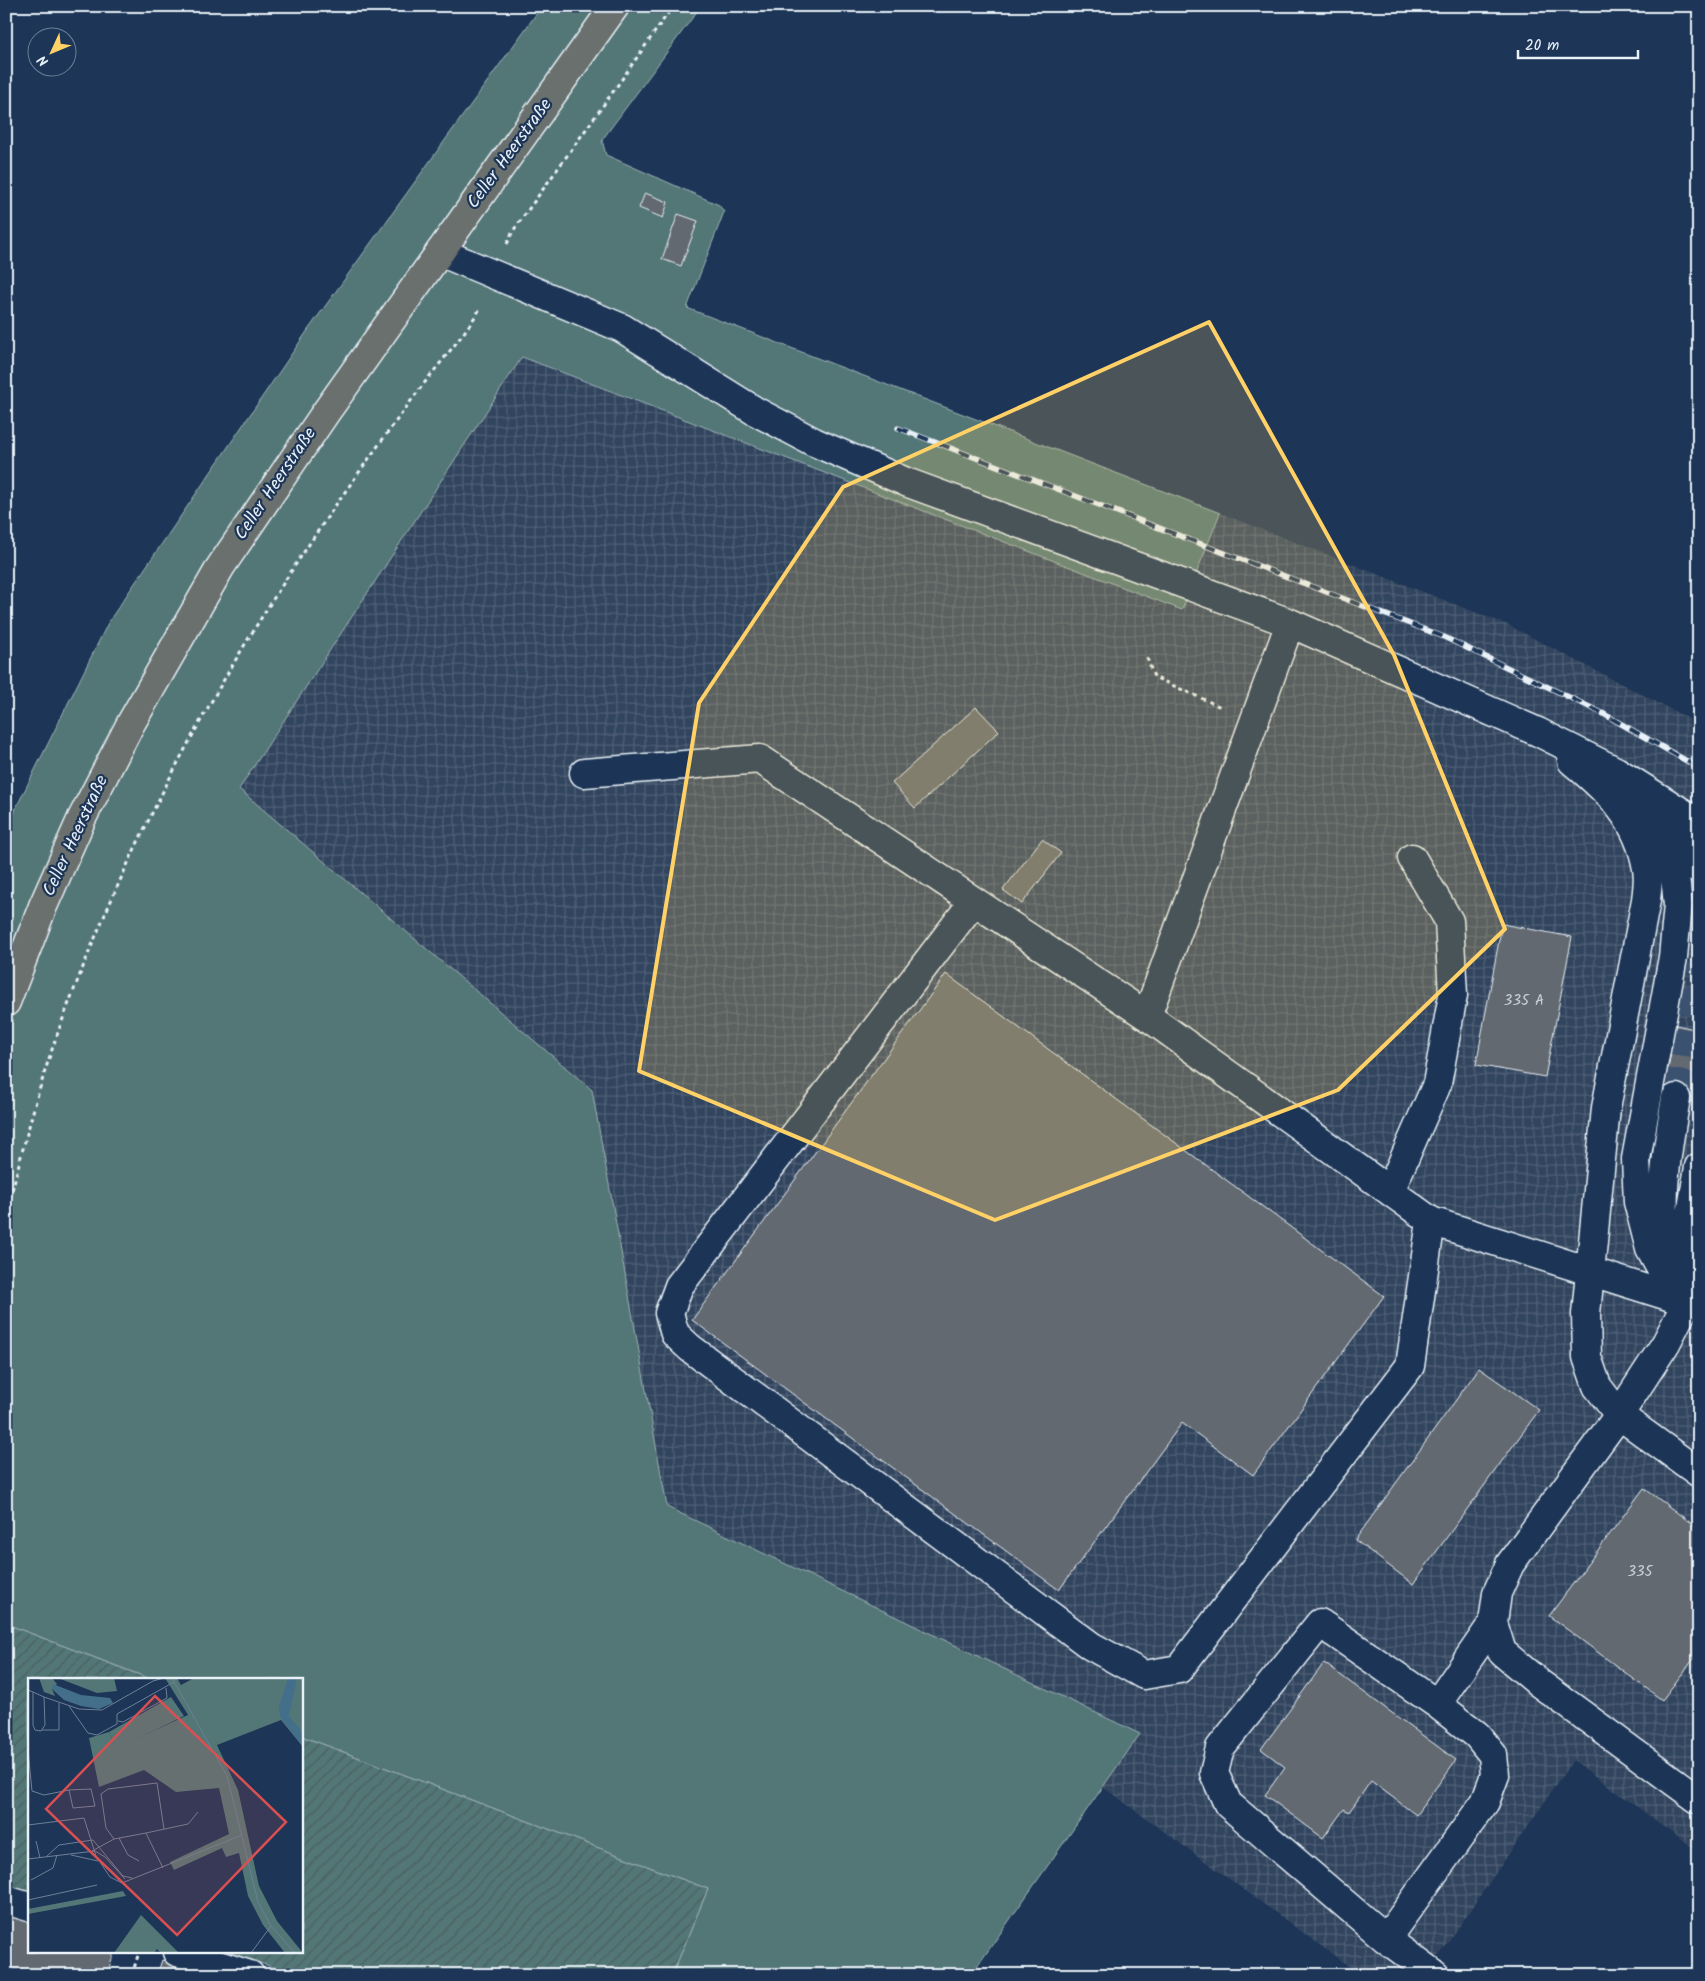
<svg xmlns="http://www.w3.org/2000/svg" width="1705" height="1981" font-family="Kalam,sans-serif">
  <style>
    .industrial { fill: url(#industrial-grid) }
    .green { fill: #537676; stroke: #9eb4b7 }
    .garden { fill: url(#garden-furrows); stroke: #9eb4b7 }
    .building { fill: #64696f; stroke: #e8f1f8 }
    .lines { fill: none; stroke-linecap: round; stroke-linejoin: round }
    .minor-tunnel { stroke: #3b516f; stroke-width: 28; stroke-dasharray: 28 14; stroke-linecap: butt }
    .minor-casing { stroke: #e8f1f8; stroke-width: 31 }
    .major-casing { stroke: #e8f1f8; stroke-width: 31 }
    .path { stroke: #e8f1f8; stroke-width: 3; stroke-dasharray: 4 4; stroke-linecap: butt }
    .minor { stroke: #1d3557; stroke-width: 28 }
    .major { stroke: #6b706d; stroke-width: 28 }
    .rail-casing { stroke: #e8f1f8; stroke-width: 5.5 }
    .rail { stroke: #1d3557; stroke-width: 4; stroke-dasharray: 11; stroke-linecap: butt }
    .marked { fill: #ffd166; fill-opacity: 0.2; stroke: #ffd166; stroke-width: 4; stroke-linejoin: round }
    .labels { text-anchor: middle; dominant-baseline: central; stroke-width: 4.5; stroke-linejoin: round; paint-order: stroke }
    .number-label { font-size: 15px; fill: #c7cfd6 }
    .street-label { font-size: 18px; fill: #e8f1f8; stroke: #1d3557 }
    .inset-road { fill: none; stroke: #6e8097; stroke-width: 1 }
    .view { fill: #da5052; fill-opacity: 0.15; stroke: #da5052; stroke-width: 2.5 }
    .inset-edge { fill: none; stroke: #e8f1f8; stroke-width: 2.5 }
  </style>
  <defs>
    <pattern id="industrial-grid" width="8" height="8" patternUnits="userSpaceOnUse" patternTransform="scale(1.25)"><rect width="8" height="8" fill="#32455e"/><path d="M0 4h8M4 0v8" fill="none" stroke="#506076"/></pattern>
    <pattern id="garden-furrows" width="10" height="10" patternUnits="userSpaceOnUse" patternTransform="scale(1.25)"><rect width="10" height="10" fill="#537676"/><path d="M-1 1l2-2M0 10L10 0M9 11l2-2" fill="none" stroke="#4c5f60"/></pattern>
  </defs>
  <rect width="100%" height="100%" fill="#1d3557"/>
  <filter id="ink" filterUnits="userSpaceOnUse"><feTurbulence type="fractalNoise" baseFrequency=".02" numOctaves="2"/><feDisplacementMap in="SourceGraphic" scale="10" xChannelSelector="R" yChannelSelector="G"/><feConvolveMatrix kernelMatrix="1 2 1 2 8 2 1 2 1" color-interpolation-filters="sRGB"/></filter>
  <g filter="url(#ink)">
    <path class="industrial" d="M522,357L1182,610L1220,513L1508,625L1699,724V1852L1573,1760L1426,1975H1361L1103,1787L1140,1734L667,1507L592,1090L239,789Z"/>
    <path class="green" d="M542,6H701L602,140L606,155L719,205L724,212L687,308L1220,513L1182,610L522,357L239,789L592,1090L667,1507L1140,1734L971,1975H672L708,1889L301,1736V1680H153L6,1624V839L16,808L109,621L308,330Z"/>
    <path class="garden" d="M6,1624L153,1680H29V1892L6,1885Z
      M301,1736L708,1889L672,1975H298L225,1952H301Z"/>
    <path class="building" d="M645,193L668,202L663,218L639,208Z
      M678,214L698,221L681,266L662,259Z
      M976,707L999,731L915,808L892,783Z
      M1042,839L1061,853L1022,904L1003,890Z
      M1502,924L1572,937L1545,1077L1476,1065Z
      M946,974L1384,1296L1253,1475L1182,1423L1059,1590L692,1320Z
      M1676,1025L1699,1030V1103L1663,1096Z
      M1479,1368L1539,1410L1413,1584L1355,1540Z
      M1644,1488L1699,1529V1652L1662,1700L1549,1616Z
      M1324,1663L1456,1760L1416,1815L1371,1781L1349,1812L1344,1809L1323,1838L1265,1795L1285,1767L1261,1749Z
      M6,1912L29,1919V1952H114L107,1975H6Z
      M162,1960L207,1975H157Z"/>
    <g class="lines">
      <path class="minor-tunnel" d="M1676,1098L1699,965"/>
      <g class="minor-casing">
        <path id="minor" d="M440,252L622,328L755,411L814,442L906,482L1290,623L1538,732L1616,771L1699,823
          M1290,623L1147,1016L1431,1221L1687,1302
          M1572,761C1609,792 1639,819 1647,869C1649,879 1647,891 1646,900L1606,1108L1590,1272L1586,1314L1587,1357L1597,1386L1619,1415L1699,1473
          M584,773L760,759L1147,1016
          M1628,786L1662,830L1674,866L1678,905L1673,957L1636,1159L1638,1202L1650,1249L1668,1282L1687,1302
          M1665,812L1671,816L1697,860L1699,869
          M974,901L679,1286L669,1313L675,1334L690,1348L1091,1646L1144,1675L1179,1669L1410,1366L1431,1221
          M1676,1098C1666,1156 1654,1219 1676,1275
          M1390,1191L1437,1084L1453,995L1449,921L1412,858
          M1699,1261L1687,1302L1666,1343L1619,1415L1510,1564L1497,1593L1493,1623L1502,1652L1539,1683L1699,1800
          M1687,1283L1688,1232L1699,1167
          M1320,1623L1437,1704L1477,1735L1493,1755L1495,1775L1485,1802L1386,1939L1228,1804L1214,1773L1220,1748Z
          M1437,1704L1493,1623
          M6,1900L29,1907
          M1386,1939L1435,1975
          M177,1952L250,1975"/>
      </g>
      <g class="major-casing">
        <path id="major" d="M6,1002L43,906L82,818L131,723L221,566L326,412L615,6"/>
      </g>
      <path class="path" d="M507,244L513,231L615,89L673,6
        M1147,658L1154,677L1223,708
        M6,1213C23,1150 38,1086 61,1024C122,859 204,701 302,555C338,500 377,447 416,394C436,367 464,336 481,307
        M132,1975L139,1952"/>
      <use href="#minor" class="minor"/>
      <use href="#major" class="major"/>
      <g class="rail-casing">
        <path id="rail" d="M898,428L1444,637L1602,713L1699,768"/>
      </g>
      <use href="#rail" class="rail"/>
    </g>
  </g>
  <path class="marked" d="M1209,322L1394,655L1505,929L1338,1090L995,1220L639,1071L699,703L843,487Z"/>
  <g class="labels">
    <g class="number-label">
      <text x="1524" y="1001">335 A</text>
      <text x="1640" y="1572">335</text>
    </g>
    <g class="street-label">
      <text transform="translate(510 154) rotate(-54)">Celler Heerstraße</text>
      <text transform="translate(276 484) rotate(-56)">Celler Heerstraße</text>
      <text transform="translate(76 836) rotate(-65)">Celler Heerstraße</text>
    </g>
  </g>
  <g transform="translate(28 1678)">
    <rect width="275" height="275" fill="#1d3557"/>
    <path d="M137,0H149L153,7L166,0H275V69L253,42L189,67L210,112L231,208L249,243L275,275H257L235,247L220,218L211,175L198,179L194,170L146,192L142,184L201,156L191,110L148,114L116,92L71,109L61,60L81,54L88,70L160,37ZM95,213L98,218L0,236V231ZM113,237L151,275H133L129,271L126,275H86Z" fill="#537676"/>
    <path d="M11,0H24L29,6L24,11L27,18L16,14ZM30,0H86L89,13L69,15Z" fill="#537676"/>
    <path d="M143,19L156,38L88,71L81,54Z" fill="#537676"/>
    <path d="M260,0H269L261,38L275,55V69L252,39L251,28ZM25,6L53,17L82,20L85,25L71,31L53,28L36,22L24,11Z" fill="#446f8a"/>
    <path class="inset-road" d="M144,0L199,98L230,224L243,248L267,275M0,12L5,14L16,19L17,47L13,53L7,52L5,47V14M16,19L51,31L74,32L125,3L136,0M41,28L60,55L69,57L89,46V36L146,4M90,43L95,44L139,20L138,10M14,52H31V25M0,72L4,113L16,117L41,112M63,111L67,128L45,130L41,112ZM0,147L56,140L68,178L82,199L94,205L214,157M118,155L160,146L170,134M91,160L100,177L111,183M86,161L78,150L73,116L80,111L129,105L136,151M8,163L12,180M64,173L86,161L118,155L135,190M43,177L70,183M18,179L31,167L65,162L95,198L104,200M0,181L67,173L77,179L97,201M3,202L25,190L29,177M0,222L69,207M223,275L243,248"/>
    <path class="view" d="M127,18L258,144L149,257L18,131Z"/>
    <rect width="275" height="275" class="inset-edge"/>
  </g>
  <rect width="1705" height="1981" fill="none" stroke="#1d3557" stroke-width="25"/>
  <rect x="12" y="12" width="1680" height="1956" fill="none" stroke="#e8f1f8" stroke-width="2" filter="url(#ink)"/>
  <g transform="translate(52 52) rotate(226)"><circle r="24" fill="#1d3557" stroke="#6e8097"/>
  <path d="M0-4L9 19L0 12L-9 19Z" fill="#ffd166"/>
  <text y="-8" font-size="14" font-weight="bold" text-anchor="middle" fill="#e8f1f8">N</text>
  </g>
  <path d="M1518 50v8h120v-8" fill="none" stroke="#e8f1f8" stroke-width="2.5"/>
  <text x="1525" y="50" font-size="15" fill="#e8f1f8" stroke="#1d3557" stroke-width="4" paint-order="stroke">20 m</text>
</svg>
